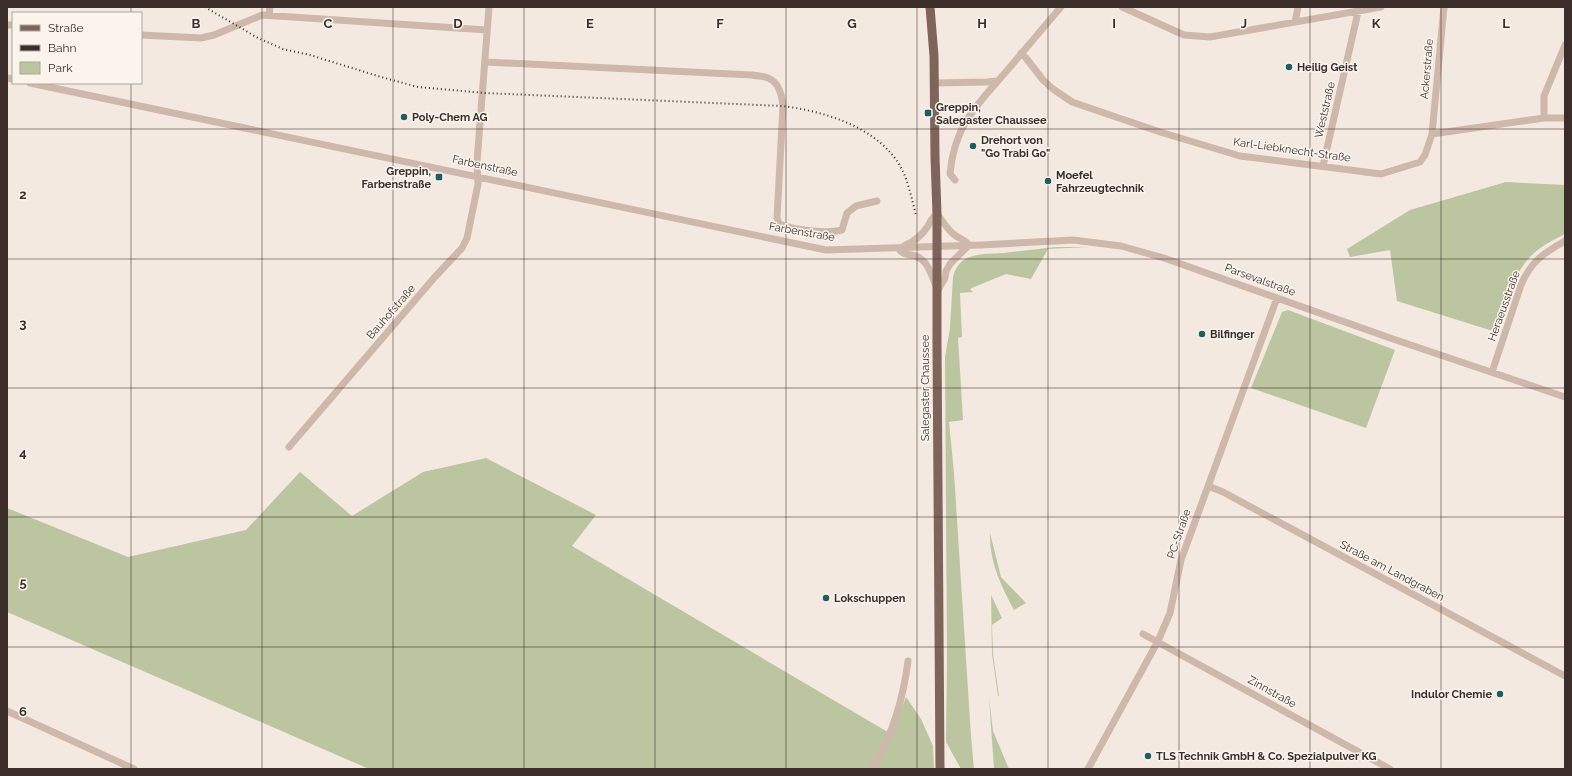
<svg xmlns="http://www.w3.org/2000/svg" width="1572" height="776" font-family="Raleway,sans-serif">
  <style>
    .green { fill: #bbc59f }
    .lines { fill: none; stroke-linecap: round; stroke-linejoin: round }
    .minor { stroke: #ceb8ab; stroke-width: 7 }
    .major { stroke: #7e645b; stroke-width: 9 }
    .rail { stroke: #3b2e2a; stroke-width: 2; stroke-dasharray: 1 3; stroke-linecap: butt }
    .grid { fill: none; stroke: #3b2e2a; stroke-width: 1; stroke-opacity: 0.55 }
    .poi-dot { fill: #1d5f5e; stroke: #fbf4ed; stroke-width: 1.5 }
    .labels { text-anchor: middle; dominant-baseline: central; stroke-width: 3; stroke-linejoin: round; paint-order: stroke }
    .poi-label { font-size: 11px; font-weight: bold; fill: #3b2e2a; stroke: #fbf4ed; text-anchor: start }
    .street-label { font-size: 11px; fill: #3b2e2a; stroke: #fbf4ed }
    .grid-label { font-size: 13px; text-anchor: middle; font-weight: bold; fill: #3b2e2a; stroke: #fbf4ed; stroke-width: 3; stroke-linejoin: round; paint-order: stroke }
  </style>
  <rect width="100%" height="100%" fill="#f4e9e0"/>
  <path class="green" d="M1506,182L1565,185V234C1554,240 1540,246 1531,256C1512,275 1505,307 1496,332L1397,301L1390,250L1350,257L1347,249L1410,210Z
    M1056,247H1089L1048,249L1031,279L1006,274L974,287L970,289L973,292L960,293L962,337L958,338L963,420L949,422L954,473L971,736L974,769H961L946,742L947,659L945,357L950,328L953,277C955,269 959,262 967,258C979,253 991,254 1004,253C1021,251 1039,249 1056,247Z
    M1288,310L1395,350L1366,428L1251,388L1282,312Z
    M486,458L596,515L572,546L886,731L893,732L906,697L921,719L933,746L934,769H369L7,612V508L128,557L246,530L300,472L352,516L423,472Z
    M990,533L1001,577L1026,603L1014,610C1001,586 989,561 990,533Z
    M991,595L1002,618L992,625L993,654L999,696H998L992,654Z
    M989,698L993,731L1009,769H994Z"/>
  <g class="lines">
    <path class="minor" d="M1122,7L1184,35L1210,37L1381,7
      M269,15L270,7
      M1295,22L1298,7
      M7,25H13
      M141,35L201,38L214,35L262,15L487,30
      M1021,53L1026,58L1043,80L1053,89L1072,102L1160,132L1240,156L1381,174L1420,162L1425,155L1432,134L1544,118H1565
      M485,62L752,75C757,76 764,76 768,78C779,82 782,96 783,106L777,218L779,224C795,230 826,234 842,230L847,213L856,206L877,201
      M7,78L13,79
      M30,83L826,250L981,245L1073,240L1121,246L1164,258L1393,339L1565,397
      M934,83L987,82L997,81
      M1544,118V96L1565,45
      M1432,134L1444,7
      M1323,166L1358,12
      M955,180L950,174C954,127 975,107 1004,74C1023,52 1042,29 1061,7
      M904,246C914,242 922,235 928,226C931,220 932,218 937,214C943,221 948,231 956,236C962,240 964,239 969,245
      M898,248C905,257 909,253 918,257C930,263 932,279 938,290L945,278L946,271L950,264L969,245
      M1492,372L1521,285C1531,261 1544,253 1565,241
      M289,447L434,278L462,248L467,238L478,184L477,162L489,7
      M1208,486L1223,492L1565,676
      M1143,634L1390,769
      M7,711L134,769
      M872,769C893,735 903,700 908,661
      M1088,769L1158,641L1170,613L1181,560L1277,298"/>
    <path class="major" d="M930,7L934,56L935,157L937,214V344L940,769"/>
    <path class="rail" d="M205,7L258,38L283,49L310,55L381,77L418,87L485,93L782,106C822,111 872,125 897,161C908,177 911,197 916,215"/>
  </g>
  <path class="grid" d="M131,7V13M262,7V769M393,7V769M524,7V769M655,7V769M786,7V769M917,7V769M1048,7V769M1179,7V769M1310,7V769M1441,7V769M131,83V769M7,129H1565M7,259H1565M7,388H1565M7,517H1565M7,647H1565"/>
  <g class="poi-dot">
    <circle cx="1289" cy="67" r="4"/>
    <rect x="924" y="109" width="8" height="8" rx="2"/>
    <circle cx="404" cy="117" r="4"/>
    <circle cx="973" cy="146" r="4"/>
    <rect x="435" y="173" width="8" height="8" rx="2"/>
    <circle cx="1048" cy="181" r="4"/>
    <circle cx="1202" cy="334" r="4"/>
    <circle cx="826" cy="598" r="4"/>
    <circle cx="1500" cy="694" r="4"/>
    <circle cx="1148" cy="756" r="4"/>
  </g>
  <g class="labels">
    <g class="poi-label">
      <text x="1297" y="67">Heilig Geist</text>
      <text x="936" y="107">Greppin,<tspan x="936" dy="13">Salegaster Chaussee</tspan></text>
      <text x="412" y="117">Poly-Chem AG</text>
      <text x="981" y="140">Drehort von<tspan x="981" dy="13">"Go Trabi Go"</tspan></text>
      <text x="431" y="171" text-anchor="end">Greppin,<tspan x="431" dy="13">Farbenstraße</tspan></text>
      <text x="1056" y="175">Moefel<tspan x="1056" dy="13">Fahrzeugtechnik</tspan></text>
      <text x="1210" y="334">Bilfinger</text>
      <text x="834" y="598">Lokschuppen</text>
      <text x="1492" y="694" text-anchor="end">Indulor Chemie</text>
      <text x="1156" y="756">TLS Technik GmbH &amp; Co. Spezialpulver KG</text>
    </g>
    <g class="street-label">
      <text transform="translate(1427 69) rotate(-85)">Ackerstraße</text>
      <text transform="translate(1325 110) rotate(-77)">Weststraße</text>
      <text transform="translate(1292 150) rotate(8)">Karl-Liebknecht-Straße</text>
      <text transform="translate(485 166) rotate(12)">Farbenstraße</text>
      <text transform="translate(802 232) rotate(10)">Farbenstraße</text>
      <text transform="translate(1260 280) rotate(20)">Parsevalstraße</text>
      <text transform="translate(1504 306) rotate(-70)">Heraeusstraße</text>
      <text transform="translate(391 312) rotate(-49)">Bauhofstraße</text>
      <text transform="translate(925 388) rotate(-90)">Salegaster Chaussee</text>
      <text transform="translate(1179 534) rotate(-71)">PC-Straße</text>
      <text transform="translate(1392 571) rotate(28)">Straße am Landgraben</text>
      <text transform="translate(1272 692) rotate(29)">Zinnstraße</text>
    </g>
  </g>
  <g class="grid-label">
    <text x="196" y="28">B</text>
    <text x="328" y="28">C</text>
    <text x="458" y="28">D</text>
    <text x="590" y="28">E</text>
    <text x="720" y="28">F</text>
    <text x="852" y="28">G</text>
    <text x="982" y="28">H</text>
    <text x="1114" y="28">I</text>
    <text x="1244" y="28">J</text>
    <text x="1376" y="28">K</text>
    <text x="1506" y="28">L</text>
    <text x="23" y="199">2</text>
    <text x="23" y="328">3</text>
    <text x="23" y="457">4</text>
    <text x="23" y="587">5</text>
    <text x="23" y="716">6</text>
  </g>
  <rect width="1572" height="776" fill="none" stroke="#3b2e2a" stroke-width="16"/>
  <rect x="12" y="12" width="130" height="72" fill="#fbf4ed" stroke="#aea59f"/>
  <rect x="20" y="25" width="20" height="6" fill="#7e645b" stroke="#aea59f"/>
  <text x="48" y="32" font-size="12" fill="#3b2e2a">Straße</text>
  <rect x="20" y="45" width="20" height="6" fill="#3b2e2a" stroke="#aea59f"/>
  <text x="48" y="52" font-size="12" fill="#3b2e2a">Bahn</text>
  <rect x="20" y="62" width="20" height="12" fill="#bbc59f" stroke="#aea59f"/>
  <text x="48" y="72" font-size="12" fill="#3b2e2a">Park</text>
</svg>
